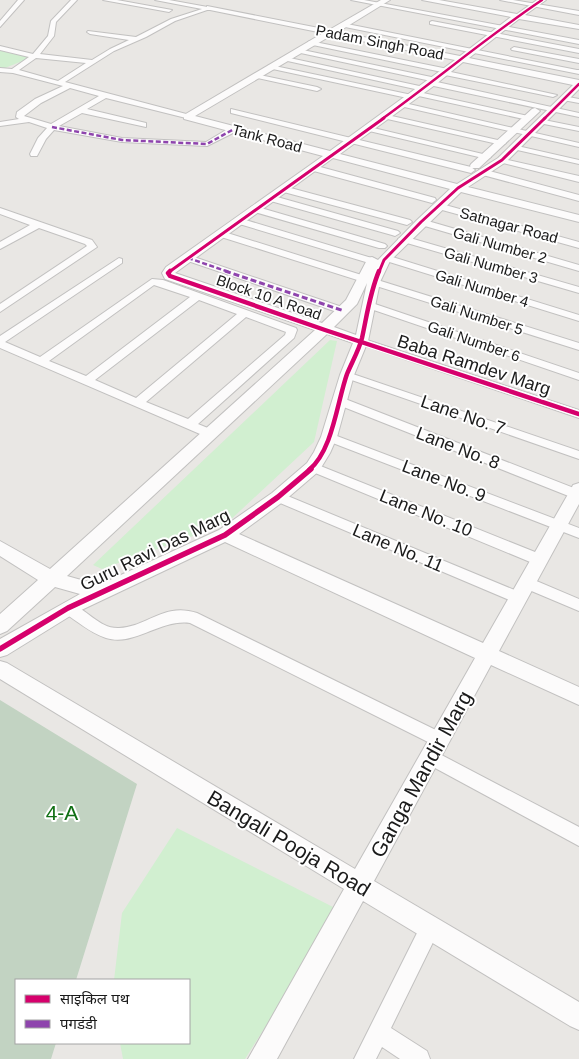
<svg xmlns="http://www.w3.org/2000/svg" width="579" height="1059" font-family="Arial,'Noto Sans Devanagari',sans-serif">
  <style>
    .cemetery { fill: #c2d3c2 }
    .park { fill: #d1efd0 }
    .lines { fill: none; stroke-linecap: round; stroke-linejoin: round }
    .minor-casing { stroke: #c2c1c0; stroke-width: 2 }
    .tertiary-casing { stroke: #c2c1c0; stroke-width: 2 }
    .minor { fill: #fcfbfb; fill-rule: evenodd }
    .tertiary { fill: #fcfbfb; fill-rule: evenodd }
    .quiet-far1 { stroke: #8e44ad; stroke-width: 2.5; stroke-dasharray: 5 2.5; stroke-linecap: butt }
    .quiet { stroke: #8e44ad; stroke-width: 3; stroke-dasharray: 6 3; stroke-linecap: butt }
    .cycleway-far3-casing { stroke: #fff; stroke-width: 4 }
    .cycleway-far2-casing { stroke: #fff; stroke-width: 5 }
    .cycleway-far1-casing { stroke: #fff; stroke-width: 7 }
    .cycleway-casing { stroke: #fff; stroke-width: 9 }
    .cycleway-far3 { stroke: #d6006c; stroke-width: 2.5 }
    .cycleway-far2 { stroke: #d6006c; stroke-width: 3 }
    .cycleway-far1 { stroke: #d6006c; stroke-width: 4.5 }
    .cycleway { stroke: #d6006c; stroke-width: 5.5 }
    .labels { text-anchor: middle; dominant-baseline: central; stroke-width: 4; stroke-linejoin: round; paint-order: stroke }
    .far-street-label { font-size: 15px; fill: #1b1b1b; stroke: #fff }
    .street-label { font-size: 18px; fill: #1b1b1b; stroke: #fff }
    .near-street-label { font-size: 21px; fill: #1b1b1b; stroke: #fff }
    .near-park-label { font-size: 21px; fill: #117015; stroke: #fff }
  </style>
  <rect width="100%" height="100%" fill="#e9e7e4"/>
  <path class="cemetery" d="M0,700L137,784L76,980H16V1043H56L51,1059H0Z"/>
  <path class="park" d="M0,49L30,58L0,70Z
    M330,340L337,341L314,442L226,524L102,569L93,565Z
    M177,828L339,910L245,1059H123L120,1043H189V980H114L122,913Z"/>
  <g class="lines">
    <g class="minor-casing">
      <path id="minor" d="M18,0H24L0,27V21Z
        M71,0H77L56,22L54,36L40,54L92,60L110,49L129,40L90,34L87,32L88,31L136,37L171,19L202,9L155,0H169L213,8L175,21L146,37L114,51L65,82L190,115V119L106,98L87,109L146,123V127L82,113L59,126L122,138L206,142L231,127H237V131L207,146L122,142L54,130L46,139L37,156H31L30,154L38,138L47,128L29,122L0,126V122L19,119L16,117L17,112L35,99L63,86L13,73L0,72V68L12,69L29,57L0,50V46L33,54L48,36L51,21ZM36,58L86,63L58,81L19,70ZM70,88L99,96L51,124L24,116L41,103Z
        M103,0H117L172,10L169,12Z
        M351,0H364L579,40V44Z
        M500,0H513L579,11V15Z
        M432,21L579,49V53L430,24V22Z
        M342,23L577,70H579V74L340,26L339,25Z
        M310,41L448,69L451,72L557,95L553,97L445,75L442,72L308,44V42Z
        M514,47L579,59V63L512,50L511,49Z
        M298,49L436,78L440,80L437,82L579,113V117L429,85L428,83L431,81L296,52V50Z
        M285,57L424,87L428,89L424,91L283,60L282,59Z
        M270,65L412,95L416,97L412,99L268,68V66Z
        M255,74L317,87L321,89L317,91L253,77V75Z
        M414,91L528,116L532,118L528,120L414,95Z
        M563,96L579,99V103L563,100Z
        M400,102L579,143V147L400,106Z
        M231,109L471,167L475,170L471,173L231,113Z
        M383,114L502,141L506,143L502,145L383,118Z
        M539,119L579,127V131L539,123Z
        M365,126L487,155L491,157L487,159L365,130Z
        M513,145L579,160V164L513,149Z
        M499,158L579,176V182L499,162Z
        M313,165L435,198L436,200L432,203L310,170L309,168Z
        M482,169L579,195V201L479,174V170Z
        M283,186L410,220L412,222L407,225L280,191L279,189Z
        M270,195L398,231L400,233L395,236L392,235L267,200V196Z
        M438,203L579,242V248L435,208L434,206Z
        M254,206L385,244L387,246L385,248H379L251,211V207Z
        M0,208L92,240L97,247L0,312V304L87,246L85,244L39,228L0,249V242L30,225L0,214Z
        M239,218L375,259L377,261L375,263H369L236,223L234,221Z
        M421,219L579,265V271L418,224L416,222Z
        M221,231L579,343V350L218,236L216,234Z
        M403,236L579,287V293L400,241L398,239Z
        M188,255L348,309L349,311L344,314L340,313L185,260V256Z
        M386,255L579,315V321L383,260L381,258Z
        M119,258L122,259V263L5,342L40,357L152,279L163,280L296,328L297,330L294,338L198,424L215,431L217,434L215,437H207L0,348V336ZM154,285L190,297L86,376L49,361ZM199,300L237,314L136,398L95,380ZM246,317L286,332L285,335L188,419L146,402Z
        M369,302L579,373V380L365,307L364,305L365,303Z
        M361,338L579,410V418L357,343L356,341L357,339Z
        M347,372L579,451V459L343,377L341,375L343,373Z
        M340,397L579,490V498L571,497L336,404L334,401Z
        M329,433L579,528V538L325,440L323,437Z
        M313,463L545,556L547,560L545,564L540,565L535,564L308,470L307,467L308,464Z
        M278,492L524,594L526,598L524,602L519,604L514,602L273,500L271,497L273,494Z
        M527,577L579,599V611L522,587L520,583L522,579Z
        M68,602C86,608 99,629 119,628C147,627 164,602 197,613L446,735L448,740L446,745L440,747L434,745L190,623C160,619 134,647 106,638C90,633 77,621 63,612L61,608L63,604Z
        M430,749L579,827V846L424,762L421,757L424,752Z
        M430,918L437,921L440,928L391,1028L427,1051L430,1059H400L382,1047L376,1059H354L423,921Z"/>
    </g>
    <g class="tertiary-casing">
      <path id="tertiary" d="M381,0H390L338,32L460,56L511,17L422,0H439L517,14L537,0H546L525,15L579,25V29L519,19L469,58L579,80V89L506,162L468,187L579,215V222L461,192L390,261L380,282L368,341L354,375L337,437L330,453L319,471L284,501L239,534L483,643L571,489L573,485L579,483V504L499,651L579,687V705L491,665L374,881L579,1002V1030L570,1026L363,901L277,1059H248L344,889L0,679V661L7,663L355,869L475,658L225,542L75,613L7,655L0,657V639L80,594L55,587L7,631L0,634V614L38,580L0,556V541L50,569L315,330L165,279L162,273L166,267L323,156L184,119V115L323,33L210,10H207V6L329,30ZM332,35L455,60L330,151L195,116ZM463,62L573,85L498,158L457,184L340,154L435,85ZM333,158L450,189L417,220L378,260L372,257L368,258L346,300L322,323L175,273ZM367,283L356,335L334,327L357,304ZM327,334L353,343L340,375L321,437L314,452L307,463L272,493L219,530L99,585L67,576Z
        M535,108L540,111L538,113L479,168H471L470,166L471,164L532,109Z"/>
    </g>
    <use href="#minor" class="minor"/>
    <use href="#tertiary" class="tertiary"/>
    <path class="quiet-far1" d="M52,127L122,140L207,144L234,129
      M188,258L229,272"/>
    <path class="quiet" d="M225,271L344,311"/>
    <g class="cycleway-far3-casing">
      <path id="cycleway-far3" d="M382,119C436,80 487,37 542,0
        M544,119L579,84"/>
    </g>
    <g class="cycleway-far2-casing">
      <path id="cycleway-far2" d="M169,272L384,118
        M379,272L384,260L421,222L458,188L502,160L545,118"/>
    </g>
    <g class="cycleway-far1-casing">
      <path id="cycleway-far1" d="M170,271L168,273L170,276L325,330L579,414
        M309,470C333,450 337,402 347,374C352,362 359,350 362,338C367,315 370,292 379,271"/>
    </g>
    <g class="cycleway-casing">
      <path id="cycleway" d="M0,649L68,608L225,535L278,497L311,469"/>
    </g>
    <use href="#cycleway-far3" class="cycleway-far3"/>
    <use href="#cycleway-far2" class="cycleway-far2"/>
    <use href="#cycleway-far1" class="cycleway-far1"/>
    <use href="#cycleway" class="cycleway"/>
  </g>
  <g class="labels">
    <g class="far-street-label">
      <text transform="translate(380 42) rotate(11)">Padam Singh Road</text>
      <text transform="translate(267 138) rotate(15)">Tank Road</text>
      <text transform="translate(509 225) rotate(15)">Satnagar Road</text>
      <text transform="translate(500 245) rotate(16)">Gali Number 2</text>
      <text transform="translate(491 265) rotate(16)">Gali Number 3</text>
      <text transform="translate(482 288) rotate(17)">Gali Number 4</text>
      <text transform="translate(269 297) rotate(19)">Block 10 A Road</text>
      <text transform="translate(477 315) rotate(18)">Gali Number 5</text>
      <text transform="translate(474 341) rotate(19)">Gali Number 6</text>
    </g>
    <g class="street-label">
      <text transform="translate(474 365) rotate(18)">Baba Ramdev Marg</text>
      <text transform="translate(463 415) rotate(19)">Lane No. 7</text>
      <text transform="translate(458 448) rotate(21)">Lane No. 8</text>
      <text transform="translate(444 481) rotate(21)">Lane No. 9</text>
      <text transform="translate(426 513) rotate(22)">Lane No. 10</text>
      <text transform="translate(398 548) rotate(23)">Lane No. 11</text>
      <text transform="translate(155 550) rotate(-26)">Guru Ravi Das Marg</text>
    </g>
    <g class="near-street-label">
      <text transform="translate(421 774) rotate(-61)">Ganga Mandir Marg</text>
      <text transform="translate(289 843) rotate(31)">Bangali Pooja Road</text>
    </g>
    <g class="near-park-label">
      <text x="62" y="812">4-A</text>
    </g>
  </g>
  <rect x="15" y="979" width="175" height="65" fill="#ffffff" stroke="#a4a4a4"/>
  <rect x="25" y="995" width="25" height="8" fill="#d6006c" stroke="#a4a4a4"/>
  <text x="60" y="1004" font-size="15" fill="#1b1b1b">साइकिल पथ</text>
  <rect x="25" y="1020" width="25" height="8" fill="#8e44ad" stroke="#a4a4a4"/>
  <text x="60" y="1029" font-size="15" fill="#1b1b1b">पगडंडी</text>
</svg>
